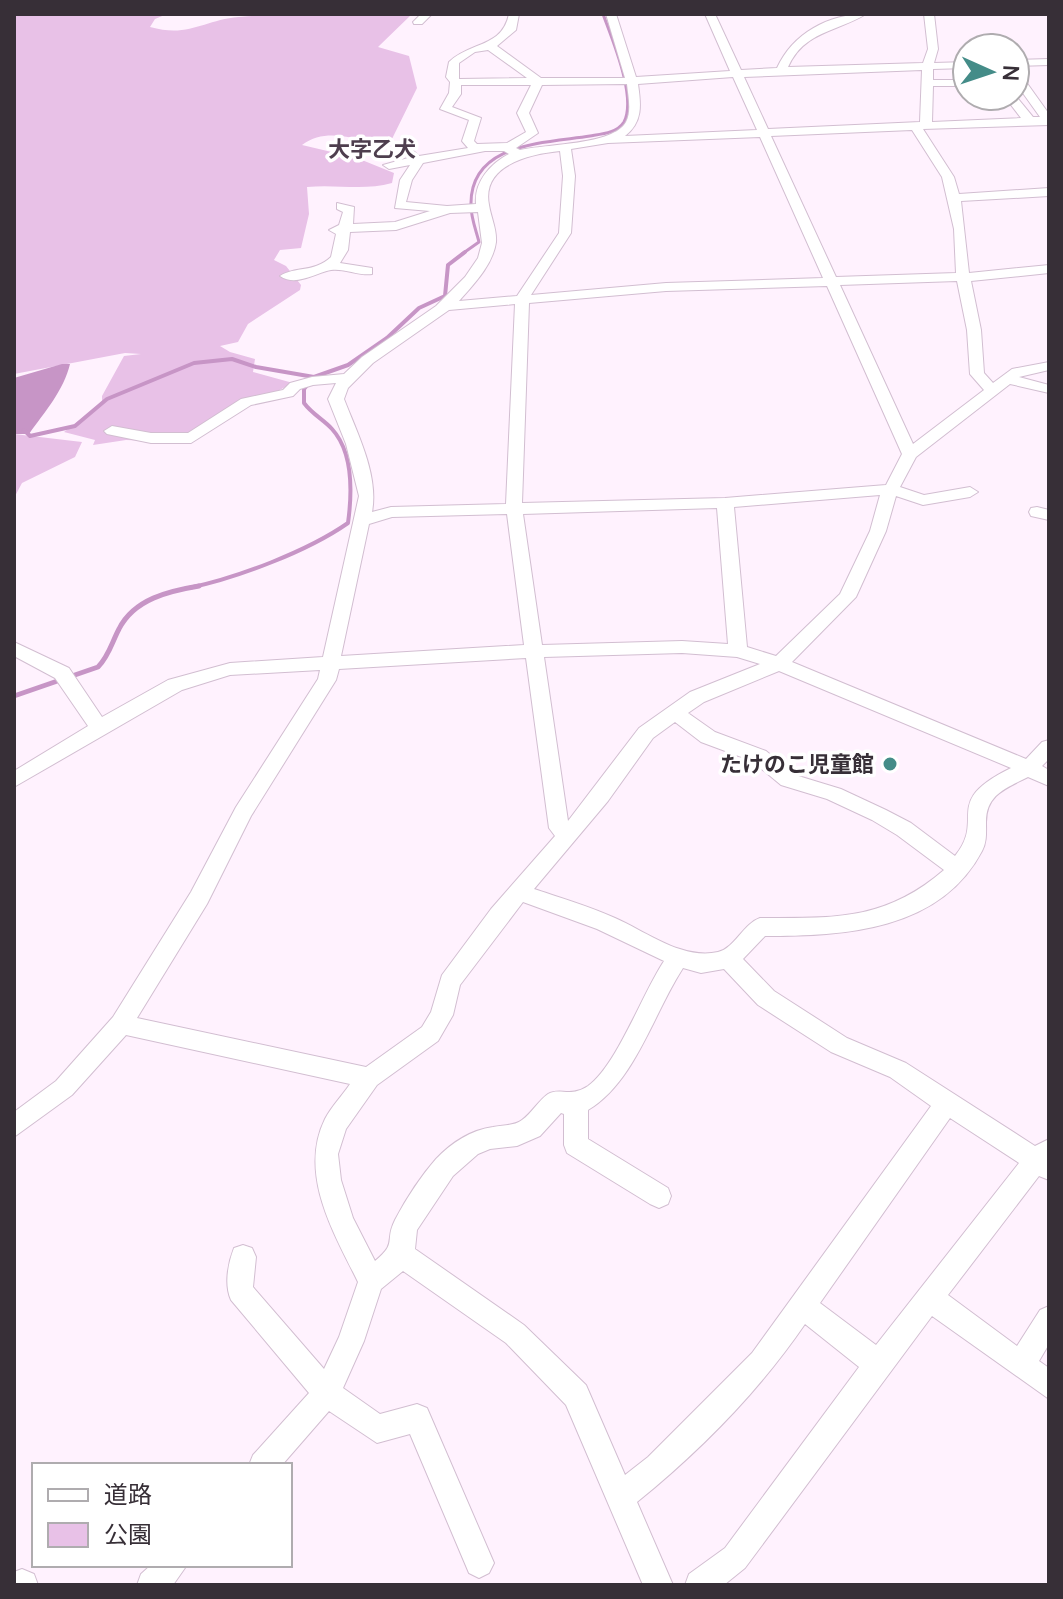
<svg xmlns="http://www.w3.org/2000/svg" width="1063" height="1599" font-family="Manrope,'Noto Sans JP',sans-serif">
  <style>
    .green { fill: #e8c1e7 }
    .water { fill: #c795c6 }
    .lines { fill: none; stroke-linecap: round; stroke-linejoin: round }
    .stream-far2 { stroke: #c795c6; stroke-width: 3 }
    .stream-far1 { stroke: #c795c6; stroke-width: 4 }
    .stream { stroke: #c795c6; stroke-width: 5 }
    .minor-casing { stroke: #d2bed1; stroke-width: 2 }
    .minor { fill: #fff; fill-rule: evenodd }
    .poi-dot { fill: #448c88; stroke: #fff; stroke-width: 3 }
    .labels { text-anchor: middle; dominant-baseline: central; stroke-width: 7; stroke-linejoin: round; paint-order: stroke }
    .far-quarter-label { font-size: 22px; font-weight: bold; fill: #4e3e4e; stroke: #fff }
    .poi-label { font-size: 22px; font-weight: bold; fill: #372f37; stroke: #fff; text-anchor: end }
  </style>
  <rect width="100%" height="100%" fill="#fff2fe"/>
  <path class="green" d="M14,14H167L155,19L150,27C189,38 203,20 239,17C296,12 354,14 412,14L378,47L409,56L417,88L390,143C359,143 329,125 302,145L357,158L394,173L392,183C364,191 336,184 307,187L309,214L301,248L280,250L274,260L286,266L301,285L300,290L248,324L238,342L220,346L230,352L255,359L253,372L293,383L180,442L126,440L93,445L95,440L64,432L102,403V396L124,356L141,354L125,353L14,374Z
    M14,434L82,442L75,457L22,483L14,498V525Z"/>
  <path class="water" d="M62,364H70C64,390 44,413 29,434H14V378Z"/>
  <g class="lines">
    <path class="stream-far2" d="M462,254L479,242C476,230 471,218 471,206C469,142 546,143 590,136C602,134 617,133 624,122C637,97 612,39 603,14"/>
    <path class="stream-far1" d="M24,430L30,436L75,426L107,399L194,363L232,359L256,367L314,377
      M189,588C237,578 308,551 348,523C352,494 354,453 332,429C324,420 312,414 304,403V389L314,377L348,365L387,338L419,308L445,296L448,265L465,252"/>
    <path class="stream" d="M14,696L98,667C109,656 112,642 119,629C134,599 169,591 199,586"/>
    <g class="minor-casing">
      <path id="minor" d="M421,14H432L422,24H414L413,22Z
        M509,14H519L516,30L497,46L541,78H625L606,14H616L636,77L730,71L705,14H715L741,70L777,68C793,33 829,14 866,14C837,32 804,31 788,67L923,63L928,49L924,14H934L938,49L934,63L967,62V68L933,69V80H954L960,83L954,86H933L932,122L1021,118L1004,96L1015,95L1033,117H1040L1015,82V71L1019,72L1049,114V125L923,129L954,177L959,194L1049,188V196L961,201L969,273L1049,265V273L971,281L981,330L984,373L993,383L1012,369L1049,362V370L1019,377L1049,385V393L1010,384L916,457L900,487L924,495L970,487L978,492L970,497L923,505L896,496L886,531L856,597L792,662L1026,759L1042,742L1049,740V759L1042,766L1049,770V786L1028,777C1007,788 986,794 986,822C986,832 987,842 982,851C940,931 844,936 765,936L743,959L774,991L847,1038L906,1063L1035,1146L1049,1139V1180L1039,1176L948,1295L1017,1346L1040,1310L1049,1306V1344L1039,1361L1049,1368V1399L932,1316L745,1568L724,1585H685L689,1574L725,1548L859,1367L805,1324C759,1391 700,1451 637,1502L673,1585H643L566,1405L506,1343L403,1271L381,1289L364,1341L343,1388L380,1414L417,1404L427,1408L494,1563L489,1573L479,1578L469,1573L410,1434L377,1443L329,1411L282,1465H249L253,1455L309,1393L231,1300C224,1285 228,1263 234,1248L243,1245L252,1248L256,1257L253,1287L324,1369L339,1337L358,1282C334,1233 298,1174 325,1119C331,1107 342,1096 350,1084L126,1035L72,1095L14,1137V1112L56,1081L113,1017L191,892L236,807L318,679L320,670L230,675L182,690L14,787V771L88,726L55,678L14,656V642L69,668L102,717L168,680L230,663L323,657L359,496L346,444L328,399L336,383L313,385L300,389L293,396L251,405L191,443H151L107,434L104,431L112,426L151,433H188L241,399L283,390L290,383L312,377L344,374L362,357L436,306L465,277L478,258L482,243L478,212L450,213L396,230L350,232L348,250L340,263L372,268V274C359,276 344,268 331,270C315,273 296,287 280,276C295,266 314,273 331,257L336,234L329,230L339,225L343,212L337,209V203L354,207L353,224L395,222L430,211L395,208L400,180L410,165L389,169L383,165L408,158L396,145L402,141L419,156L468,148L462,141L469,120L440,109L449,93L450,82L446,77L449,62C471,41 502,48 509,14ZM488,50L527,78L459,79V63L475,52ZM922,70L920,122L768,129L744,77ZM733,77L757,130L625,136C643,122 641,105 638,84ZM627,84C628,95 632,111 626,122C614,145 545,144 520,150L516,148L538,133L529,113L542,85ZM461,85H531L517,113L526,132L507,143L477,144L474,141L481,118L452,107L461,94ZM912,130L942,177L954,229L956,273L836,277L771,136ZM760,137L823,278L666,283L531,295L571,233L575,176L571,149L608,143ZM485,151H504L509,154C490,164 474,182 476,204L447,206L406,202L412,180L423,163ZM560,151L563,176L559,233L517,296L459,301C473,285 493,265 496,242C497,229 491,218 489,205C481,165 530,154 560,151ZM957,281L967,330L970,374L984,390L913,444L840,285ZM827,286L902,454L886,485L725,498L522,503L529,303L666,291ZM515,304L506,504L391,507L372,512C379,475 357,433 344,399L348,388L373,363L449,310ZM880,495L870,531L840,594L776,656L747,647L734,507ZM717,508L728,644L682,641L542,645L523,514ZM507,514L524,645L341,656L369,524L392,517ZM682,653L737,657L760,664L690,692L639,728L568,821L544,657ZM526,658L549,828L555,836L491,909L442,975L431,1012L422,1027L366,1067L137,1018L207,904L251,816L336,680L339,669ZM779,671L1011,768C940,803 987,817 955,856L911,823L886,810L841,789L795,775L766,751L715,732L688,713L704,702ZM675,722L701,742L752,761L781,785L827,799L872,820L897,835L944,870C885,921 834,918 760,918C743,924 735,948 718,952C682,960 647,932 615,918C589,906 561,898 534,889L608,801L653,738ZM523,902L597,929L664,961C642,994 617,1065 588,1086C570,1098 560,1087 548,1094C538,1101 532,1113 522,1120C514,1126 503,1125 493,1127C471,1130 451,1143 436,1159C421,1176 405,1201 395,1220C384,1242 398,1242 375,1261L353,1218L341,1180L338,1154L346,1129L377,1085L438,1041L453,1015L460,985ZM683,968L701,973L724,969L758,1005L831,1052L890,1077L931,1106L752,1353L648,1457L625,1475L586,1385L524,1325L415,1249L417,1230L453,1176L478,1154L490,1149L517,1146L540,1136L561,1113L564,1114V1145L567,1153L650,1204L659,1208L668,1204L671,1196L668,1188L588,1139V1110C635,1082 653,1014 683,968ZM950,1118L1019,1163L876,1345L820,1303Z
        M1049,59V65L1015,66V60Z
        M1037,507L1049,510V520L1031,516L1029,512L1031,508Z
        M151,1565H187L173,1585H137L141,1574Z
        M22,1569L34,1574L38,1585H14V1572Z"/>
    </g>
    <use href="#minor" class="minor"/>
  </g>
  <circle class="poi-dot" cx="890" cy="764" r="8"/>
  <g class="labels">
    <g class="far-quarter-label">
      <text x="372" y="149">大字乙犬</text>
    </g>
    <g class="poi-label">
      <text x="874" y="764">たけのこ児童館</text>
    </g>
  </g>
  <rect width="1063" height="1599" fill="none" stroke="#372f37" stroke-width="32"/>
  <rect x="32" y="1463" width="260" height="104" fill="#ffffff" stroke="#afacaf" stroke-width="2"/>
  <rect x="48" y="1489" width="40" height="12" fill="#ffffff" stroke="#afacaf" stroke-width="2"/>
  <text x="104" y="1503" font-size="24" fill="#372f37">道路</text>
  <rect x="48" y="1523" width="40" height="24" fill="#e8c1e7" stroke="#afacaf" stroke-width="2"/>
  <text x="104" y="1543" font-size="24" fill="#372f37">公園</text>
  <g transform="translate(991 72) rotate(93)"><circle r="38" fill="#ffffff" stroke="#afacaf" stroke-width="2"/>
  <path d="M0-6L14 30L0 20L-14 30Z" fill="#448c88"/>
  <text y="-12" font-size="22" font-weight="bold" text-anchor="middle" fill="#372f37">N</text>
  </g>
</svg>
